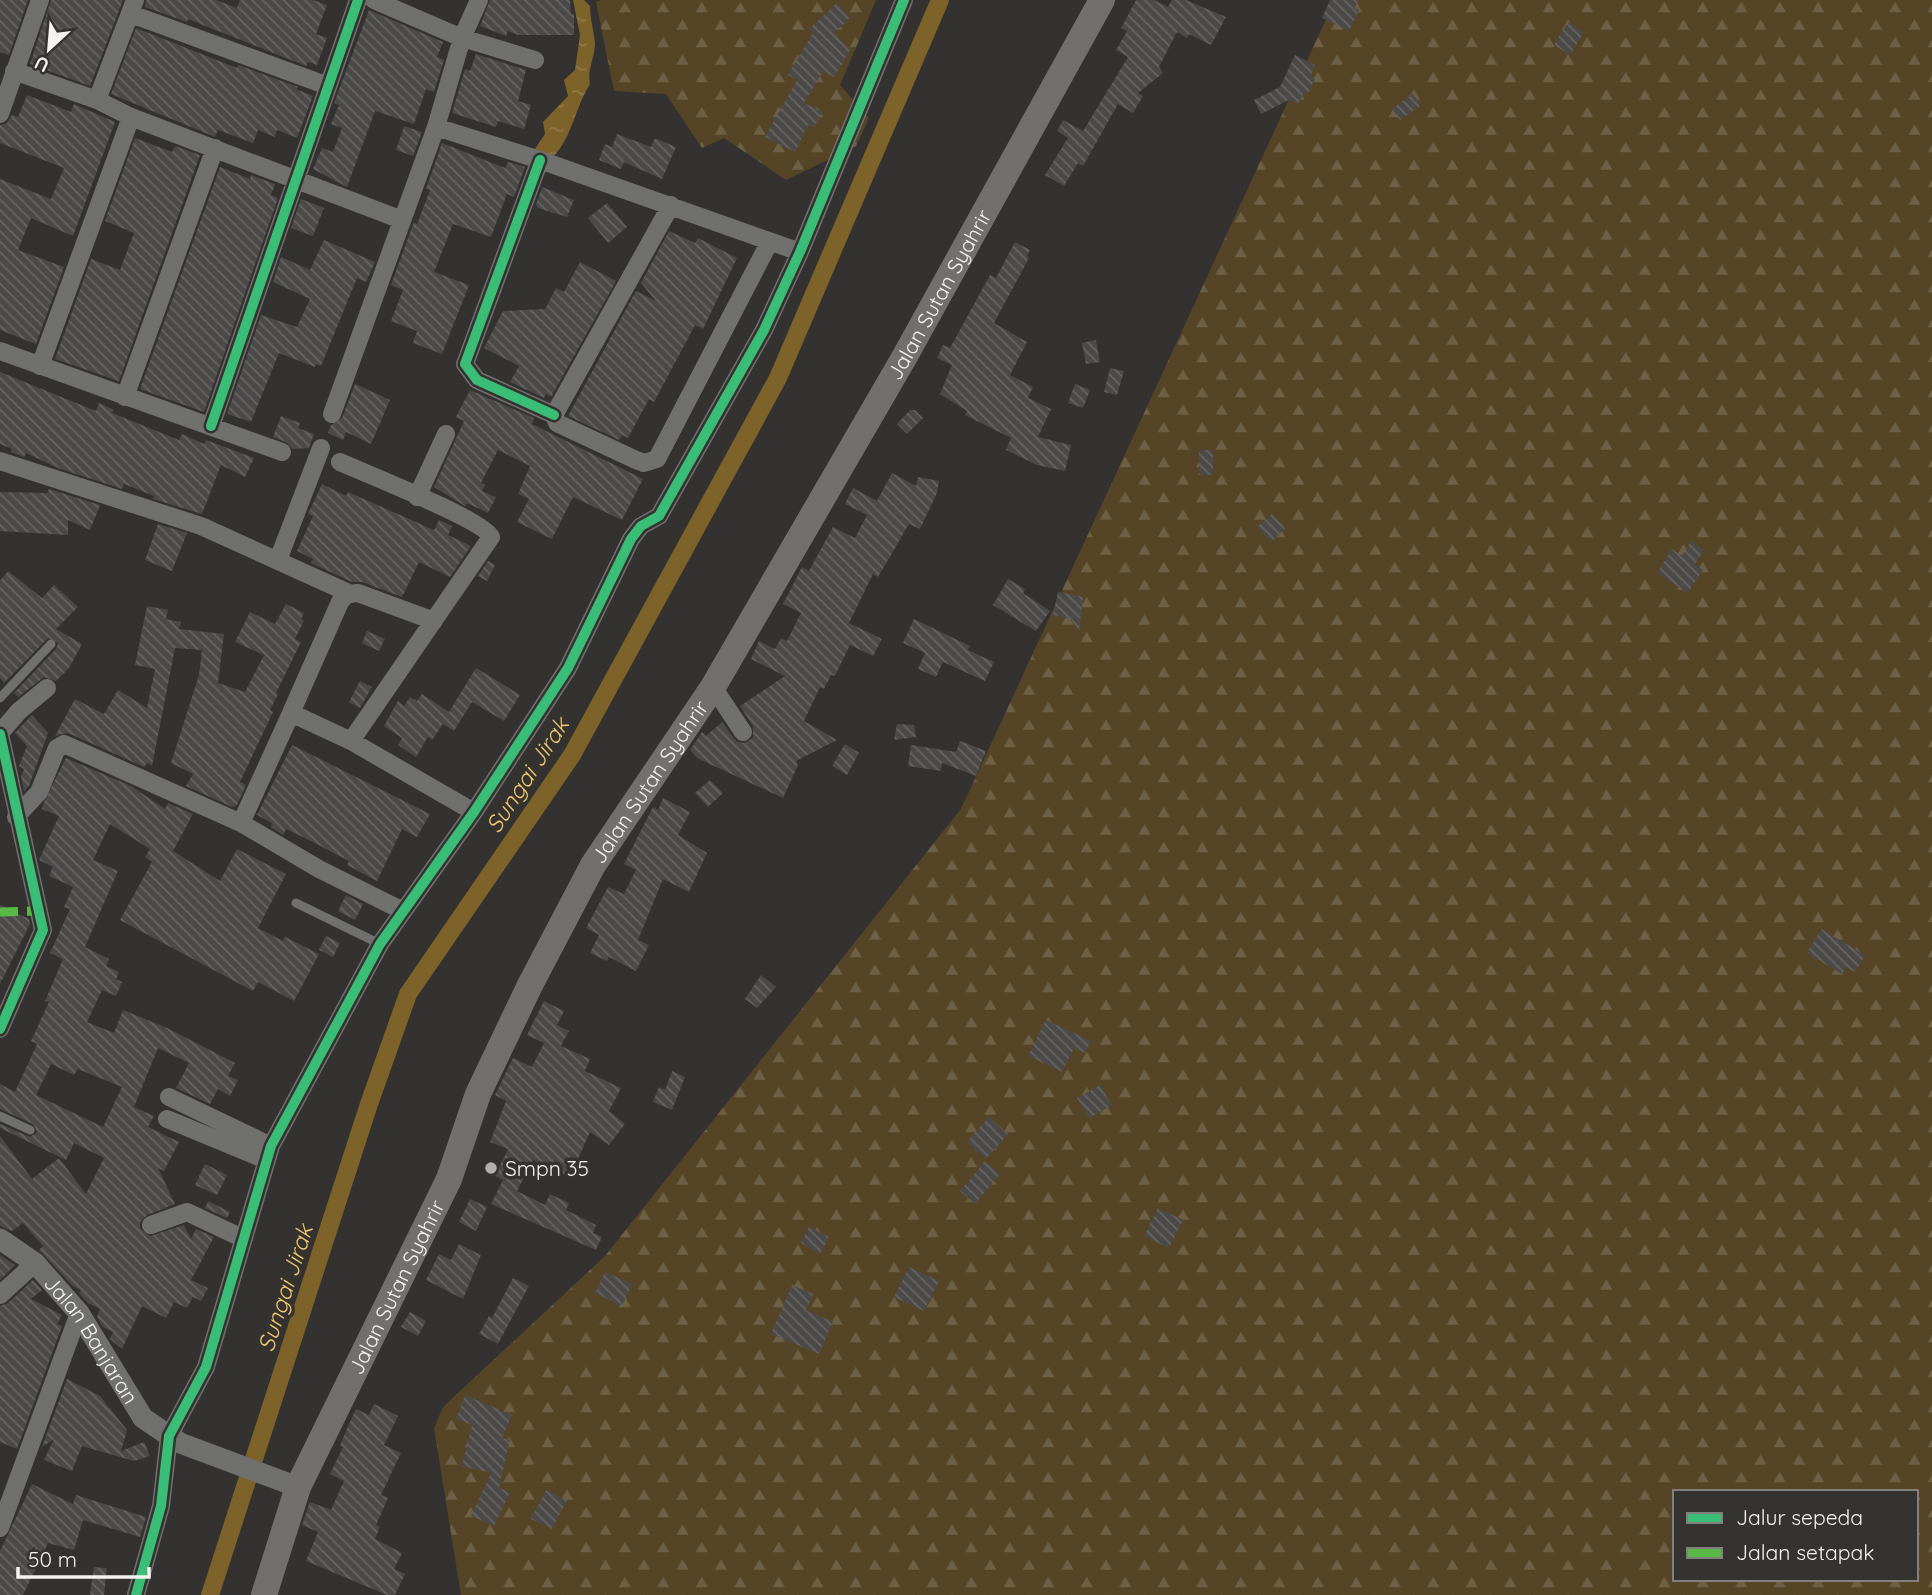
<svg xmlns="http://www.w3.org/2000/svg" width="1932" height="1595" font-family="Quicksand,sans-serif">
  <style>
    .forest { fill: url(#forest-firs); fill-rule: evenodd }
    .water { fill: url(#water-ripples) }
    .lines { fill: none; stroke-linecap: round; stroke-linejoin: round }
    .canal { stroke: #7d622a; stroke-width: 18 }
    .building { fill: url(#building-back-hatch); fill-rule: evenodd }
    .service { stroke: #70706f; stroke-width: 9 }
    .minor { stroke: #70706f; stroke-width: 18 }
    .tertiary { stroke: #70706f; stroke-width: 21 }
    .primary { stroke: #71706f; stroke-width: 26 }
    .quiet { stroke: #58b947; stroke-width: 9; stroke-dasharray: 18 9; stroke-linecap: butt }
    .cycleway-casing { stroke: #35332f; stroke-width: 15 }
    .cycleway { stroke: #3abd76; stroke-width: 10 }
    .poi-dot { fill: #b1afad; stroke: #35332f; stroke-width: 2.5 }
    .labels { text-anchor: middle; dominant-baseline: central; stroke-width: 7; stroke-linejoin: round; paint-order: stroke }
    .street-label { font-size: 21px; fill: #f5f3f1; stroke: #35332f }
    .poi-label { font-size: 21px; fill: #f5f3f1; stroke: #35332f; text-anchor: start }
    .water-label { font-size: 23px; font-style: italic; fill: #f3c870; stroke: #35332f }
  </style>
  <defs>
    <pattern id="forest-firs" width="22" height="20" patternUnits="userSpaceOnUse" patternTransform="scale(1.75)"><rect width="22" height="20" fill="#554526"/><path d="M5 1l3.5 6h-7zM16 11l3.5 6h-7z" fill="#6e6046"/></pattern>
    <pattern id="water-ripples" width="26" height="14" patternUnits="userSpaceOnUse" patternTransform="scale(1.75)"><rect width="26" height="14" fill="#7d622a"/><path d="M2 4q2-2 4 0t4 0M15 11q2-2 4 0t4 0" fill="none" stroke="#907949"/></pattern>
    <pattern id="building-back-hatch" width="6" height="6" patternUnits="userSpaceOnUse" patternTransform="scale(1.75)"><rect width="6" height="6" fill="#4c4a48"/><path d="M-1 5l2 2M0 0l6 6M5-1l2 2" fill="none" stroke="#666563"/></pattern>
  </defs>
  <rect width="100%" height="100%" fill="#343230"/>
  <path class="forest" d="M601,0H876L840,85L869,118L856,146L786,180L724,138L702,148L666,94L614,91L596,2Z
    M1335,0H1932V1595H461L434,1428L443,1407L605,1256L961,809ZM1675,1492H1916V1579H1675Z"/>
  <path class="water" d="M573,0H584L590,6C590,20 595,35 595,45C594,60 587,69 590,84C575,107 573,136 553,157L531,155L545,134L543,122L568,96L564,80L575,70L580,35Z"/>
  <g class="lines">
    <path class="canal" d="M210,1595L369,1104L408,994L572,755L778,378L940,0"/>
  </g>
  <path class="building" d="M0,0H28L9,55L0,52Z
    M51,0H123L90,86L30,64Z
    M146,0H216L237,8L240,0H313L327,5L316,34L327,38L317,65L308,62L306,66L188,19L187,22L145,7Z
    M490,0H570L571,14H574V35H518L508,31L506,36L480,26Z
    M1136,0H1154L1168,7L1172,0H1186L1226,17L1211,45L1189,34L1187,38L1177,32L1159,67L1163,73L1138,93L1143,96L1133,113L1118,104L1083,166L1078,163L1064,186L1045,175L1068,138L1057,131L1063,120L1083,131L1128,57L1116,50L1127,31L1121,28Z
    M1330,0H1358L1355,8L1359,10L1349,31L1322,18Z
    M837,3L850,18L834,33L850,50L834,77L823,71L804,103L822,112L814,128L808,125L795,152L765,137L797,80L788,75L813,33L809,29Z
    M369,10L443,42L437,57L444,60L434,92L426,89L414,124L375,111L347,187L313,169L322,148L333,152L342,128L331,124L339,105L334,103Z
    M1568,22L1584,32L1570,55L1554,45Z
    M136,28L237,68L238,65L298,87L296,89L313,96L297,138L277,130L275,137L258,130L253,143L218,130L215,137L111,94Z
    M476,54L526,70L518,101L531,105L524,129L498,121L496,127L452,113L465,69L470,71Z
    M1295,55L1315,65L1310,77L1315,79L1308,94L1304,92L1298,104L1289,100L1261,114L1254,100L1280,87Z
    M1413,94L1421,105L1400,120L1392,109Z
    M27,95L71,112L74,104L115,122L73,236L31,218L18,250L64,267L36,344L0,330V179L51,199L64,168L0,143V125L7,123L12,115L18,117Z
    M404,126L422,132L413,156L396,150Z
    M617,134L651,147L655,138L676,147L662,179L624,162L621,169L599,160L605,144L612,147Z
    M135,138L172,152L175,146L200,155L119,381L55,359L91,259L120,270L134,233L105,221Z
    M442,143L505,168L508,162L525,167L514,197L507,194L491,237L453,224L434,272L469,285L442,354L413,343L417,331L391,321L403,290L391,285L414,222L417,224L430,190L426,189Z
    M220,167L250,179L251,175L275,184L271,195L278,198L204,412L140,389Z
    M542,187L574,200L567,217L538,208L536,205Z
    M301,199L324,208L313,236L291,228Z
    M607,203L627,227L608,243L588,218Z
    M669,231L695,243L698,238L737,258L703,329L695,325L654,402L649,399L628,438L622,435L619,440L568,416L636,291L656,301L641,283Z
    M324,240L375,262L366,282L357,278L321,366L316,364L315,367L279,353L251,422L227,414L261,315L297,327L310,299L273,282L281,257L310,270Z
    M1015,242L1030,250L1027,256L1029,258L994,323L1027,342L1010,375L1033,387L1028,398L1051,409L1038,437L1071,445L1065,471L1037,465L1006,450L1011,438L965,415L967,411L940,394L952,365L937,358L943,345L950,348L990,275L996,278Z
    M580,262L616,281L551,397L546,394L544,398L510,382L519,366L484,348L503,311L545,309L556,288L564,292Z
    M1096,340L1100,362L1086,364L1082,343Z
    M1110,368L1124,371L1117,395L1104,392Z
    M0,372L96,411L99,403L114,410L112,413L179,440L182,434L204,444L206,440L254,458L245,477L221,465L202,514L153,499L154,496L124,484L122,489L58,468L26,453L24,457L11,452L12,449L0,444Z
    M355,384L390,400L371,444L346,432L343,440L328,433L331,425L342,418Z
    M1075,384L1090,390L1083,408L1068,403Z
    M470,390L534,418L532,424L643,479L622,520L573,497L552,539L517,522L529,499L518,494L530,466L498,450L481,483L485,485L482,491L496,497L488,513L467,503L465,506L434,487L464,421L456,417Z
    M910,410H915L923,418L907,434L897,424Z
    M281,416L300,423L298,428L314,434L309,448L293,449L286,442L273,437Z
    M1199,450H1213V475H1199Z
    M892,473L916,486L918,477L939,481L937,493L920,529L909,524L878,577L873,574L849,623L882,639L873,656L850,645L835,676L831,675L824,689L820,687L804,721L837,740L796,761L798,765L783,798L697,758L690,750L702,732L706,736L722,722L737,742L744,743L753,738V726L740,706L785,676L751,659L759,641L775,649L781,638L787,641L801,613L783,604L802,567L809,571L833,527L855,538L867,515L845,504L853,488L877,501Z
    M322,484L346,496L348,492L434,530L439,520L452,526L448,535L471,546L450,577L419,562L402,597L362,582H352L311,563L313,559L297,551L313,516L308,514Z
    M49,489L100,505L90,530L68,520V535L0,531V492L47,493Z
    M1272,514L1285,528L1271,542L1257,527Z
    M158,524L187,533L172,571L145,560Z
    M1691,541L1704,550L1695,564L1703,569L1688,593L1657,573L1672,549L1682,556Z
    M488,561L495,565L487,581L478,576Z
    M8,571L42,598L54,585L78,607L56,629L82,644L69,668L56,681L44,677L18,697L14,693L56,649L58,643L48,638L4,683L0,678V581Z
    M1008,579L1025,589L1023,593L1050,611L1036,631L993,605Z
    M1058,592L1083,597L1079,631L1071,619L1053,615Z
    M286,604L304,613L301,619L304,621L295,639L301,642L276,693L278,694L270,710L273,712L240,782L246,785L237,805L232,807L186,786L193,774L171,763L199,675L202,650L175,648L152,766L147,763L144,767L68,733L55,736L75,699L104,714L118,690L147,708L155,669L135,665L147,606L168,610L166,619L181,622L179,629L224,634L218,683L245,692L264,655L235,642L250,612L275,624Z
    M914,619L970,646L968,650L994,662L985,681L943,662L936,677L918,669L925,653L903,643Z
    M367,631L385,639L379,651L362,643Z
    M476,668L520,695L504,721L472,702L454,731L443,724L432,740L428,737L416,757L398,745L402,738L384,726L398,701L404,706L410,697L417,701L422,694L449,712Z
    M360,681L372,687L360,708L349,702Z
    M32,715L48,733L29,786L24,791L21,776L24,769L19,766L27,746L15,733Z
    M897,724L914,725L916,737L894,740Z
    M960,741L986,751L976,776L942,763L941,771L908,766L911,745L956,752Z
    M845,744L859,753L847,775L832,766Z
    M292,745L430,814L417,837L402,829L377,881L347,865L349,861L311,841L286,829L283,835L271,827L272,823L257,815Z
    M66,758L131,786L165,809L168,803L193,814L173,851L220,881L237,849L286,874L258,928L283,941L285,937L319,954L294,1001L258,982L253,991L120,920L152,862L145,857L150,849L110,824L93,860L118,871L85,947L109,959L106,966L119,972L116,979L122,982L116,996L102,990L87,1022L114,1033L123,1010L167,1028L235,1063L228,1076L238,1080L230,1096L218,1089L210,1104L176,1088L189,1063L158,1048L134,1107L154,1116L148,1127L179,1142L164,1171L158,1168L175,1204L147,1215L140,1222V1228L150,1236L184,1225L191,1239L196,1229L214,1237L191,1280L208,1288L201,1301L193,1297L187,1308L174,1302L166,1318L142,1306L122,1349L110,1339L113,1332L103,1327L97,1317L100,1309L88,1303L79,1293L81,1290L73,1286L39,1250L43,1246L23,1223L12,1231L0,1226V1136L32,1179L59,1158L86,1194L104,1158L74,1143L66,1160L0,1128V1124L30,1137L37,1132L33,1124L0,1109V1084L15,1092L37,1044L31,1041L49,1002L45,1001L63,959L50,953L70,909L64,907L73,887L49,876L53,867L39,860L59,816L42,809L43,804ZM51,1064L74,1075L78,1069L122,1087L103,1127L36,1095Z
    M710,780L723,793L708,807L695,793Z
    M663,798L690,812L678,835L707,853L689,892L663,879L638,940L649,945L636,971L609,957L607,961L590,953L599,935L586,928L608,887L624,894L636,870L624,864L653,807L658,810Z
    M346,895L363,904L355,920L338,911Z
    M0,905L29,919L30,924L0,984Z
    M1821,929L1865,955L1855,972L1846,967L1842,974L1807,953Z
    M326,936L340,943L333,957L319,950Z
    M761,975L776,987L757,1008L745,999Z
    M544,1001L564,1011L557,1025L569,1031L561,1046L590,1059L585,1071L621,1088L609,1111L625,1124L609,1145L590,1132L570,1177L533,1160L517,1191L545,1205L550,1194L569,1203L566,1210L596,1225L593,1233L602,1237L596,1250L491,1204L503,1180L495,1176L508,1149L490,1142L506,1101L495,1095L513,1058L532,1067L544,1043L527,1035Z
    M1046,1020L1091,1041L1085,1053L1074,1048L1062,1072L1028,1056Z
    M672,1071L685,1077L672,1110L653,1102L659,1087L665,1090Z
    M1100,1085L1112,1105L1089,1118L1077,1098Z
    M989,1117L1008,1134L986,1159L967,1142Z
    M985,1161L1000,1174L975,1204L960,1191Z
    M205,1164L227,1175L217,1195L195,1185Z
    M470,1199L487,1207L476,1231L459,1222Z
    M208,1201L230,1212L227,1218L205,1208Z
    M1158,1208L1183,1220L1169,1248L1144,1236Z
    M809,1227L829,1237L820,1254L801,1243Z
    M459,1244L481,1255L463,1299L426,1280L439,1254L451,1260Z
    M0,1255L15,1265L0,1280Z
    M909,1267L939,1281L924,1311L894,1297Z
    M605,1272L632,1284L622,1306L595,1293Z
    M513,1278L529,1286L498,1344L479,1334L489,1316L492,1318Z
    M33,1280L42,1290L31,1299L62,1315L57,1324L62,1326L17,1449L0,1442V1306L8,1303Z
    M792,1285L813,1294L806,1310L833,1322L819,1354L771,1334Z
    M410,1312L426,1321L418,1336L401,1327Z
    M67,1379L100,1396L127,1430L121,1451L144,1442L150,1456L134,1461L82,1446L72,1471L44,1460L54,1439L42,1447Z
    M465,1395L512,1415L502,1438L510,1440L499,1488L510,1492L494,1526L471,1516L491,1473L462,1466L472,1425L456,1419Z
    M374,1404L398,1416L384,1445L401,1453L381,1495L388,1498L376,1525L380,1527L375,1539L402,1553L394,1569L405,1574L395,1595H387L306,1561L318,1532L302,1525L310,1502L331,1510L344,1481L330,1474L343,1447L340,1446L348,1426L356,1409L369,1415Z
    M32,1484L73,1504L76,1495L146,1517L140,1537L83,1520L74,1550L48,1543L23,1595H0V1551Z
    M546,1490L567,1500L552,1529L531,1519Z
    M94,1567L107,1568L104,1595H90Z"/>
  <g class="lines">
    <path class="service" d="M0,698L51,644
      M296,903L380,944
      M0,1116L30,1130"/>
    <path class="minor" d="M374,0L462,38L535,60
      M131,14L328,86
      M14,71L97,100L131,117L402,220
      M97,100L135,0
      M0,114L40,0
      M436,127L540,160L800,252
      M540,160L465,364L477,380L554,415
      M671,205L554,415L557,423L636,460L644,463L657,459L769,243
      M0,351L282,452
      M40,366L131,117
      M125,397L215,148
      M332,414L436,127L462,38L479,0
      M211,426L358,0
      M0,461L201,526L351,594
      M340,462C364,473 484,520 491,537L351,741
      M417,497L446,434
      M278,560L321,448
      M434,621L358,593L347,594L340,602L291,713L351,741L474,812
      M713,687L743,732
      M291,713L241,823L319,869L403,911
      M0,733L19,711L47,688
      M0,734L43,930L0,1029
      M16,817L39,792L57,748L64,744L241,823
      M169,1097L271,1146
      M167,1119L266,1160
      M151,1225L187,1212L242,1238
      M0,1295L35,1263
      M0,1528L79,1313
      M136,1595L161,1506L169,1436L206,1367L271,1146L380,944L474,812L568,668L631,539L641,526L659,516L764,330L800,252L904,0"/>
    <path class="tertiary" id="s1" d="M0,1239L35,1263L79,1313L143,1418L180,1443L298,1487"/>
    <path class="primary" id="s2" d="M264,1595L298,1487L449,1179L478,1094L530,985L593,865L713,687L905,356L1102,0"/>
    <path class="quiet" d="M0,912L39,911"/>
    <g class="cycleway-casing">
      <path id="cycleway" d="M540,160L465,364L477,380L554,415
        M211,426L358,0
        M0,734L43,930L0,1029
        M136,1595L161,1506L169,1436L206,1367L271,1146L380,944L474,812L568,668L631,539L641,526L659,516L764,330L800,252L904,0"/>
    </g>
    <use href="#cycleway" class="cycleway"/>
  </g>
  <circle class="poi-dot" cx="491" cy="1168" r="7"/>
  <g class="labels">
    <g class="street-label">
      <text stroke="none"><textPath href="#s2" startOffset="1470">Jalan Sutan Syahrir</textPath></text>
      <text stroke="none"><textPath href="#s2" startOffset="903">Jalan Sutan Syahrir</textPath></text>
      <text stroke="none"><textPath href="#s2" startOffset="336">Jalan Sutan Syahrir</textPath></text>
      <text stroke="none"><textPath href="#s1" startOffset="138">Jalan Banjaran</textPath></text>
    </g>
    <g class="poi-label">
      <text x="505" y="1168">Smpn 35</text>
    </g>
    <g class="water-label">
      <text transform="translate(527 775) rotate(-57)">Sungai Jirak</text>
      <text transform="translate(285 1288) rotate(-72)">Sungai Jirak</text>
    </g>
  </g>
  <rect x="1673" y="1490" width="245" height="91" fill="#35332f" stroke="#82807d" stroke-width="2"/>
  <rect x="1687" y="1513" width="35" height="10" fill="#3abd76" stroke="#82807d" stroke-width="2"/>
  <text x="1736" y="1525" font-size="21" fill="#f5f3f1">Jalur sepeda</text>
  <rect x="1687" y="1548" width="35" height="10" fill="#58b947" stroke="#82807d" stroke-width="2"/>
  <text x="1736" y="1560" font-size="21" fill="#f5f3f1">Jalan setapak</text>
  <g transform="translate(49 49) rotate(206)" stroke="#35332f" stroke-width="5" paint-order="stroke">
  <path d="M0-5L12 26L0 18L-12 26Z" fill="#f5f3f1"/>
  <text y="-10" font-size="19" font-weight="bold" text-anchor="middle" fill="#f5f3f1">U</text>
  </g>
  <path d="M18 1567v10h131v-10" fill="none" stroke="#f5f3f1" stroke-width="3.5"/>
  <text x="28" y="1567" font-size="21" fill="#f5f3f1" stroke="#35332f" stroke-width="5" paint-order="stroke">50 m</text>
</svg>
